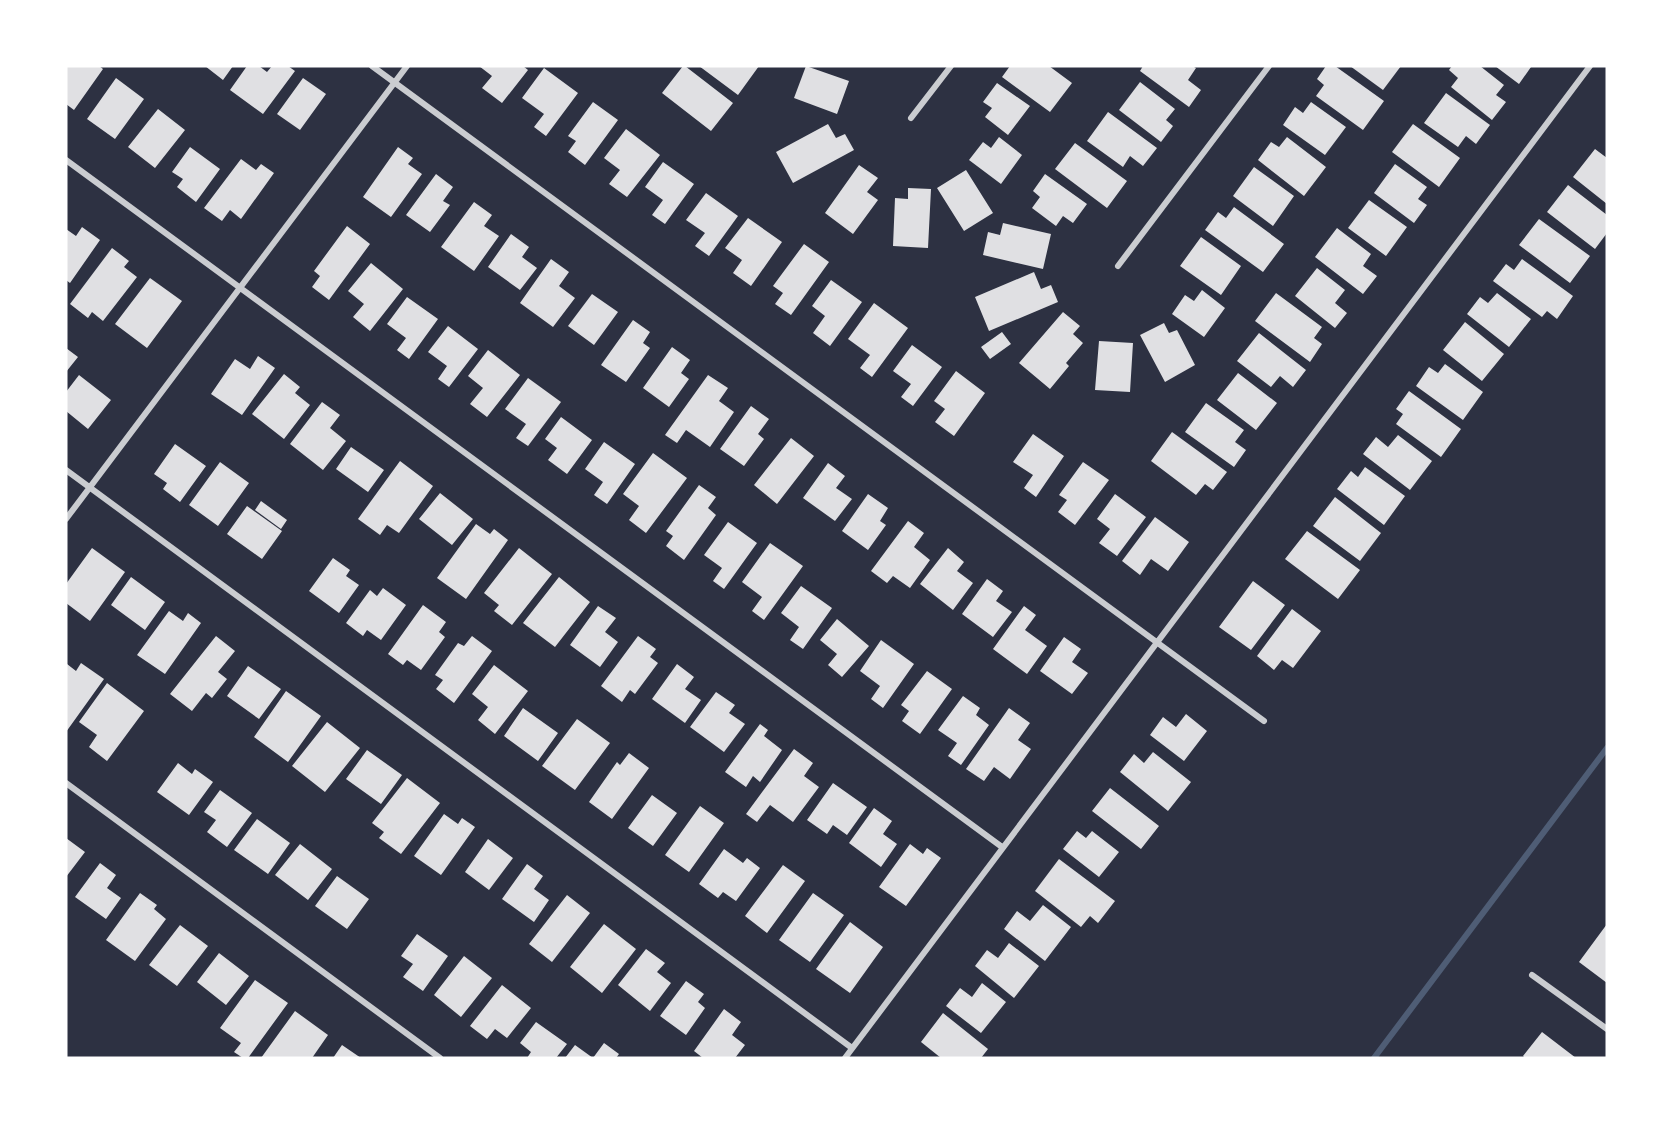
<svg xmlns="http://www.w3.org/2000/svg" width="1673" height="1124" font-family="Barlow,sans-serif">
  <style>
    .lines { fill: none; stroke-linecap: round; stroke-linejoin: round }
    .stream { stroke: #4f5d75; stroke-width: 6 }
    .building { fill: #e0e0e3 }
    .minor { stroke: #caccd0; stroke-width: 6 }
  </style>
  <rect width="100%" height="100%" fill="#2d3142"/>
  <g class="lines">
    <path class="stream" d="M1374,1058L1607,748"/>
  </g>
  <path class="building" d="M66,66H99L103,69L74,110L66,104Z
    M205,66H233L223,80Z
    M247,66H259L267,72L272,66H288L295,71L263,114L230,90Z
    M479,66H523L528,70L502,103L482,88L492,76Z
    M683,66H685L733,103L711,131L662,93Z
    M699,66H759L738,95Z
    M806,66L849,81L837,114L794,98Z
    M1010,66H1049L1072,83L1050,112L1002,77Z
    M1143,66H1192L1196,68L1188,80L1201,90L1189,107L1140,71Z
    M1326,66H1335L1384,101L1363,130L1316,96L1324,85L1317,79Z
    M1350,66H1401L1383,90Z
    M1452,66H1480L1504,85L1496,95L1506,102L1492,120L1451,87L1458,78L1449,70Z
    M1495,66H1529L1531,67L1519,84Z
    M544,68L578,93L546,136L534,127L544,114L522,98Z
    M116,78L144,99L115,139L87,119Z
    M303,78L326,94L300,130L277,114Z
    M1140,82L1175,109L1166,120L1173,126L1161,142L1119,110Z
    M997,83L1030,106L1008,135L985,117L992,108L983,102Z
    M1446,93L1490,125L1476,144L1466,136L1458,147L1424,123Z
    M593,102L618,120L585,165L568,152L576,141L568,136Z
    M1311,102L1346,127L1325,155L1283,125L1295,107L1303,113Z
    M158,109L185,130L155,168L128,147Z
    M1108,112L1157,148L1143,166L1130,156L1123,167L1087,141Z
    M828,124L836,138L845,134L854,150L793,183L776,152Z
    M1413,124L1460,158L1439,187L1392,152Z
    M626,129L660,155L627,197L609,184L620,170L604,158Z
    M999,137L1022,155L1001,184L969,160L983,142L991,148Z
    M1287,137L1326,167L1304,196L1258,160L1271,142L1279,147Z
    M1075,143L1127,181L1107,208L1055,169Z
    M190,147L220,169L196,202L177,187L183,179L172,172Z
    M398,147L413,158L408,164L422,174L391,217L363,197Z
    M1595,149L1607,158V204L1573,177Z
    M241,159L256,170L261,164L274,173L241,219L230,210L222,221L204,208Z
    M663,162L694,184L665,224L652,215L663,200L645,187Z
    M1395,164L1427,187L1418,199L1427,205L1414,223L1374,193Z
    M859,165L878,178L867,192L878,200L853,234L825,213Z
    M1254,167L1294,196L1273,226L1233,196Z
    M966,170L993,213L964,231L937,188Z
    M436,174L453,187L443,201L450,205L430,232L406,215Z
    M1045,174L1087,204L1073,223L1063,216L1056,226L1032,208L1040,197L1033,191Z
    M1568,185L1607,215V233L1595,249L1547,212Z
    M908,188L931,189L928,248L893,246L895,198L908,199Z
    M706,193L738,216L709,256L695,246L705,233L686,220Z
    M1369,200L1407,227L1386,256L1348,228Z
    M474,202L492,215L484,226L499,236L474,271L441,247Z
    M1234,207L1284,244L1263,272L1205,230L1218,212L1226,218Z
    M748,218L782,242L751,286L733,273L742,260L725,248Z
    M1539,219L1590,256L1570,283L1519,245Z
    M1003,223L1051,234L1043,269L983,255L988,232L1000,235Z
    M347,226L370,244L329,300L312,287L320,276L314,271Z
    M82,227L100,240L70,283L66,280V229L76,236Z
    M1337,228L1371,254L1363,266L1377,276L1363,294L1315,257Z
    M511,234L529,247L522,257L537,268L520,290L488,267Z
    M1201,237L1241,266L1221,295L1180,266Z
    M804,244L829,262L791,315L775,304L783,293L773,286Z
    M112,248L129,261L124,267L137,277L103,321L92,312L88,318L70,304Z
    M551,259L569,272L559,286L575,298L553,327L520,303Z
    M1522,259L1573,296L1557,319L1547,311L1542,317L1493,281L1506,264L1514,270Z
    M371,263L403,289L370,331L353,317L364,304L348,291Z
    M1317,268L1345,290L1335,303L1347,313L1335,328L1295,296Z
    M1034,272L1041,289L1051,285L1058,302L989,331L975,297Z
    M150,278L182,301L147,348L115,324Z
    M831,280L862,302L830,346L813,333L825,316L812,306Z
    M1202,290L1225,308L1204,337L1172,314L1185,295L1194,301Z
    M1276,293L1322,327L1314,338L1322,344L1310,362L1255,321Z
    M1497,293L1531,319L1509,347L1467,314L1480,297L1488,303Z
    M592,294L618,312L594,345L568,326Z
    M407,297L438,319L409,359L397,350L406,338L387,324Z
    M874,303L908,328L872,377L860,368L870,355L848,339Z
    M1063,312L1080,326L1073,334L1083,343L1066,363L1069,366L1050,389L1019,363Z
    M633,320L650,332L643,343L650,348L626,382L601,365Z
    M1465,322L1504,354L1482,381L1443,350Z
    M1164,323L1169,333L1177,330L1195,365L1165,382L1140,335Z
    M448,326L478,349L449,387L438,379L447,366L428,352Z
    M1002,332L1011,344L990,359L981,347Z
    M1259,333L1306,370L1293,387L1280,376L1271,387L1237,361Z
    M1099,341L1133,343L1130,392L1095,390Z
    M912,345L942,367L913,406L901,397L911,384L893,371Z
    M672,347L690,360L681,373L689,379L669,407L643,388Z
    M66,348L78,357L66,372Z
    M488,350L520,375L487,417L470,404L483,388L468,376Z
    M258,356L275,368L242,415L211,394L235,359L250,369Z
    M1445,364L1483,392L1463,420L1416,386L1429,367L1438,373Z
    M956,371L985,393L954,436L935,422L945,409L934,401Z
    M1238,373L1277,403L1256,430L1217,400Z
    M284,374L300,387L295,393L310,405L284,439L252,414Z
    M79,375L111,400L88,429L66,411V392Z
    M708,375L728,388L719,401L734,412L710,447L686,430L677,443L665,435Z
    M528,378L561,402L528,446L516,438L526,424L505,409Z
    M1409,391L1461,429L1441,457L1396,424L1403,414L1396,409Z
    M322,402L340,415L330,428L346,441L323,470L290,444Z
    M1206,403L1244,430L1235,442L1246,450L1234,467L1185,432Z
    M751,406L769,419L758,434L764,439L744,466L720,449Z
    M561,417L592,440L567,474L548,460L557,448L545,439Z
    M1172,432L1227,472L1213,490L1205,484L1196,495L1151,461Z
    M1033,434L1064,456L1036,497L1024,488L1033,475L1013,462Z
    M1398,435L1432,461L1410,490L1363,454L1376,437L1388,447Z
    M791,438L814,456L777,504L754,485Z
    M604,442L635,464L607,504L594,495L603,482L585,469Z
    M175,444L206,466L180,502L163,489L167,483L154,474Z
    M351,447L384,470L368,492L336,469Z
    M653,453L687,478L646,533L629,520L639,506L623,494Z
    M400,461L433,486L399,533L387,525L380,535L358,519Z
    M220,462L249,483L218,526L189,505Z
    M1083,462L1109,480L1075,525L1058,512L1067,500L1059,495Z
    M828,463L845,476L836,488L852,499L835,521L803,498Z
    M1365,467L1405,496L1384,525L1337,489L1351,471L1358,477Z
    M699,485L716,497L708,508L716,515L684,560L666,546L673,536L666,531Z
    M440,493L473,519L452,545L419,519Z
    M868,494L888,508L880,521L886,525L868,550L842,531Z
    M1115,494L1146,517L1117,556L1099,543L1110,529L1097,519Z
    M1335,497L1381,533L1360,561L1313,526Z
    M261,501L287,520L281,529L255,510Z
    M247,506L282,531L262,559L227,534Z
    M1155,517L1189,542L1168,571L1151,559L1140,575L1122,561Z
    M908,521L924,533L914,547L930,560L910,588L893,576L887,583L871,571Z
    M728,522L757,543L724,589L713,581L722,568L704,555Z
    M476,524L490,534L494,529L508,540L466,599L437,578Z
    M1307,531L1360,570L1338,599L1285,559Z
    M770,543L803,566L764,620L752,611L762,597L742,582Z
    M92,548L125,572L90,621L66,603V584Z
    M519,548L552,574L512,625L494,611L499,605L484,593Z
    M948,548L964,562L957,571L973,583L953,610L920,584Z
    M333,558L350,570L346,576L359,585L339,613L309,591Z
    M131,577L165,602L145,630L111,605Z
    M559,577L590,602L555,647L523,623Z
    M987,579L1003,591L996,601L1012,612L993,637L962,614Z
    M1253,581L1285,605L1251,650L1219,627Z
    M801,586L832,608L803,649L790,640L799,627L781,613Z
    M383,588L406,605L381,640L367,630L363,636L346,623L370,590L377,596Z
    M423,605L446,622L439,632L445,637L421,670L407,660L403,665L388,654Z
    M598,606L616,618L605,632L618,642L600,667L570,645Z
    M1024,606L1036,615L1025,630L1047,646L1027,674L993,649Z
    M1292,609L1321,631L1293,668L1282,660L1274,670L1257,656Z
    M169,611L183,621L188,613L201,623L165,674L137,655Z
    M837,619L869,646L842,677L828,665L837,654L820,640Z
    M216,636L235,651L218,672L227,679L212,698L206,693L192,711L170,694Z
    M472,636L492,651L454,703L436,689L443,680L435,675L458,643L464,646Z
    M638,636L656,649L650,657L658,663L635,694L630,690L622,702L601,686Z
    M1064,637L1081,649L1072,662L1088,673L1072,694L1040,671Z
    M881,640L914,664L883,708L871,699L880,686L860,671Z
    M81,663L104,679L66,732V666L67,664L76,671Z
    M677,664L694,677L685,689L701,700L685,723L652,699Z
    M494,665L528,691L495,734L478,720L488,707L472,694Z
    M248,666L281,689L259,719L227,696Z
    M927,671L952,689L920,734L902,721L909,711L901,705Z
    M107,683L144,711L107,761L89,747L97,735L79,722Z
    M286,691L321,716L288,762L254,737Z
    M716,692L735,705L729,713L745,724L724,752L690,727Z
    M963,696L980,708L976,715L989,725L961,765L948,756L957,743L938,730Z
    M523,708L558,733L538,761L504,736Z
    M1009,708L1030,723L1018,740L1031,749L1010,779L994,767L984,781L966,769Z
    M1186,714L1207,731L1184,761L1150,735L1163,717L1176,727Z
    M577,719L610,743L575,790L542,766Z
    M327,722L360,748L325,792L292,766Z
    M760,724L768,730L764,736L782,750L760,782L753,776L746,787L725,772Z
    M794,749L813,763L804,776L819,787L793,822L770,805L757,822L746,814Z
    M367,750L402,775L381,804L346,779Z
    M1153,752L1191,782L1168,811L1120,772L1134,754L1144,763Z
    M629,753L649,768L612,819L589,802L617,762L620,765Z
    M178,763L192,774L195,769L213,782L189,815L157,792Z
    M407,778L440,803L401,854L379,838L384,832L372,823Z
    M833,783L867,807L847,835L833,825L827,834L807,820Z
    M1110,788L1159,826L1141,849L1092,811Z
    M220,790L252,813L227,847L207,832L216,820L204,812Z
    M652,795L677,813L653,846L628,828Z
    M700,806L724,823L689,872L665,855Z
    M874,808L892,821L883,834L897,844L881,867L849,843Z
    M444,814L458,824L462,818L475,827L441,875L414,856Z
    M257,819L290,843L268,874L234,850Z
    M1077,831L1086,838L1092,831L1119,852L1099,877L1063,849Z
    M66,838L85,852L66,877Z
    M488,839L513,858L489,890L465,872Z
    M300,844L332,869L308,900L275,875Z
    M910,844L923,854L927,848L941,858L906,906L879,887Z
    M724,849L743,863L747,858L760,868L736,901L723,892L718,898L699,884Z
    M1059,859L1115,901L1098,923L1090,916L1081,927L1035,891Z
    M100,863L116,875L107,888L121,898L106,919L75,897Z
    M527,864L543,876L534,889L549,900L534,922L502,899Z
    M783,865L805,881L767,933L745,916Z
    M337,876L369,899L347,929L315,906Z
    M140,893L157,905L154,909L166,919L135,961L106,940Z
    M813,893L844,915L810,962L779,940Z
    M567,895L590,913L552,962L529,944Z
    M1043,905L1071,927L1045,961L1004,929L1017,911L1030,921Z
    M850,922L883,947L850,993L816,969Z
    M604,924L636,949L602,993L570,967Z
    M1607,924V983L1579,962Z
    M180,925L208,946L177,986L149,965Z
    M417,934L448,956L423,991L403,977L413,964L401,956Z
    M1009,943L1039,966L1014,998L975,966L987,950L998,958Z
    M646,949L665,963L657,972L671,983L650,1011L618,985Z
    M219,953L249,976L226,1005L197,982Z
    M464,956L492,978L461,1017L434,995Z
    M255,980L288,1003L248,1058H243L234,1052L241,1043L220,1028Z
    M686,981L704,994L698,1002L705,1008L686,1035L660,1016Z
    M982,983L1006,1002L981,1033L946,1006L960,988L972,997Z
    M502,985L531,1008L507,1038L495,1029L487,1039L470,1026Z
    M724,1009L741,1022L732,1035L745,1045L735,1058H703L694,1051Z
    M295,1011L328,1035L312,1058H261Z
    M943,1013L988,1049L981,1058H941L921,1042Z
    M536,1022L567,1044L556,1058H527L531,1052L520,1043Z
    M1542,1032L1576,1058H1525L1523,1056Z
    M604,1043L619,1054L616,1058H593Z
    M342,1045L361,1058H333Z
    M575,1045L593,1058H565Z"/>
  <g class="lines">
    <path class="minor" d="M372,66L1264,721
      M911,118L951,66
      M66,160L1002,847
      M1118,266L1269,66
      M66,470L852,1048
      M66,519L407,66
      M66,783L440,1058
      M1532,975L1607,1029
      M845,1058L1590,66"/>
  </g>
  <rect width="1673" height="1124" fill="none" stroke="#ffffff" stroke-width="135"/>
</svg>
